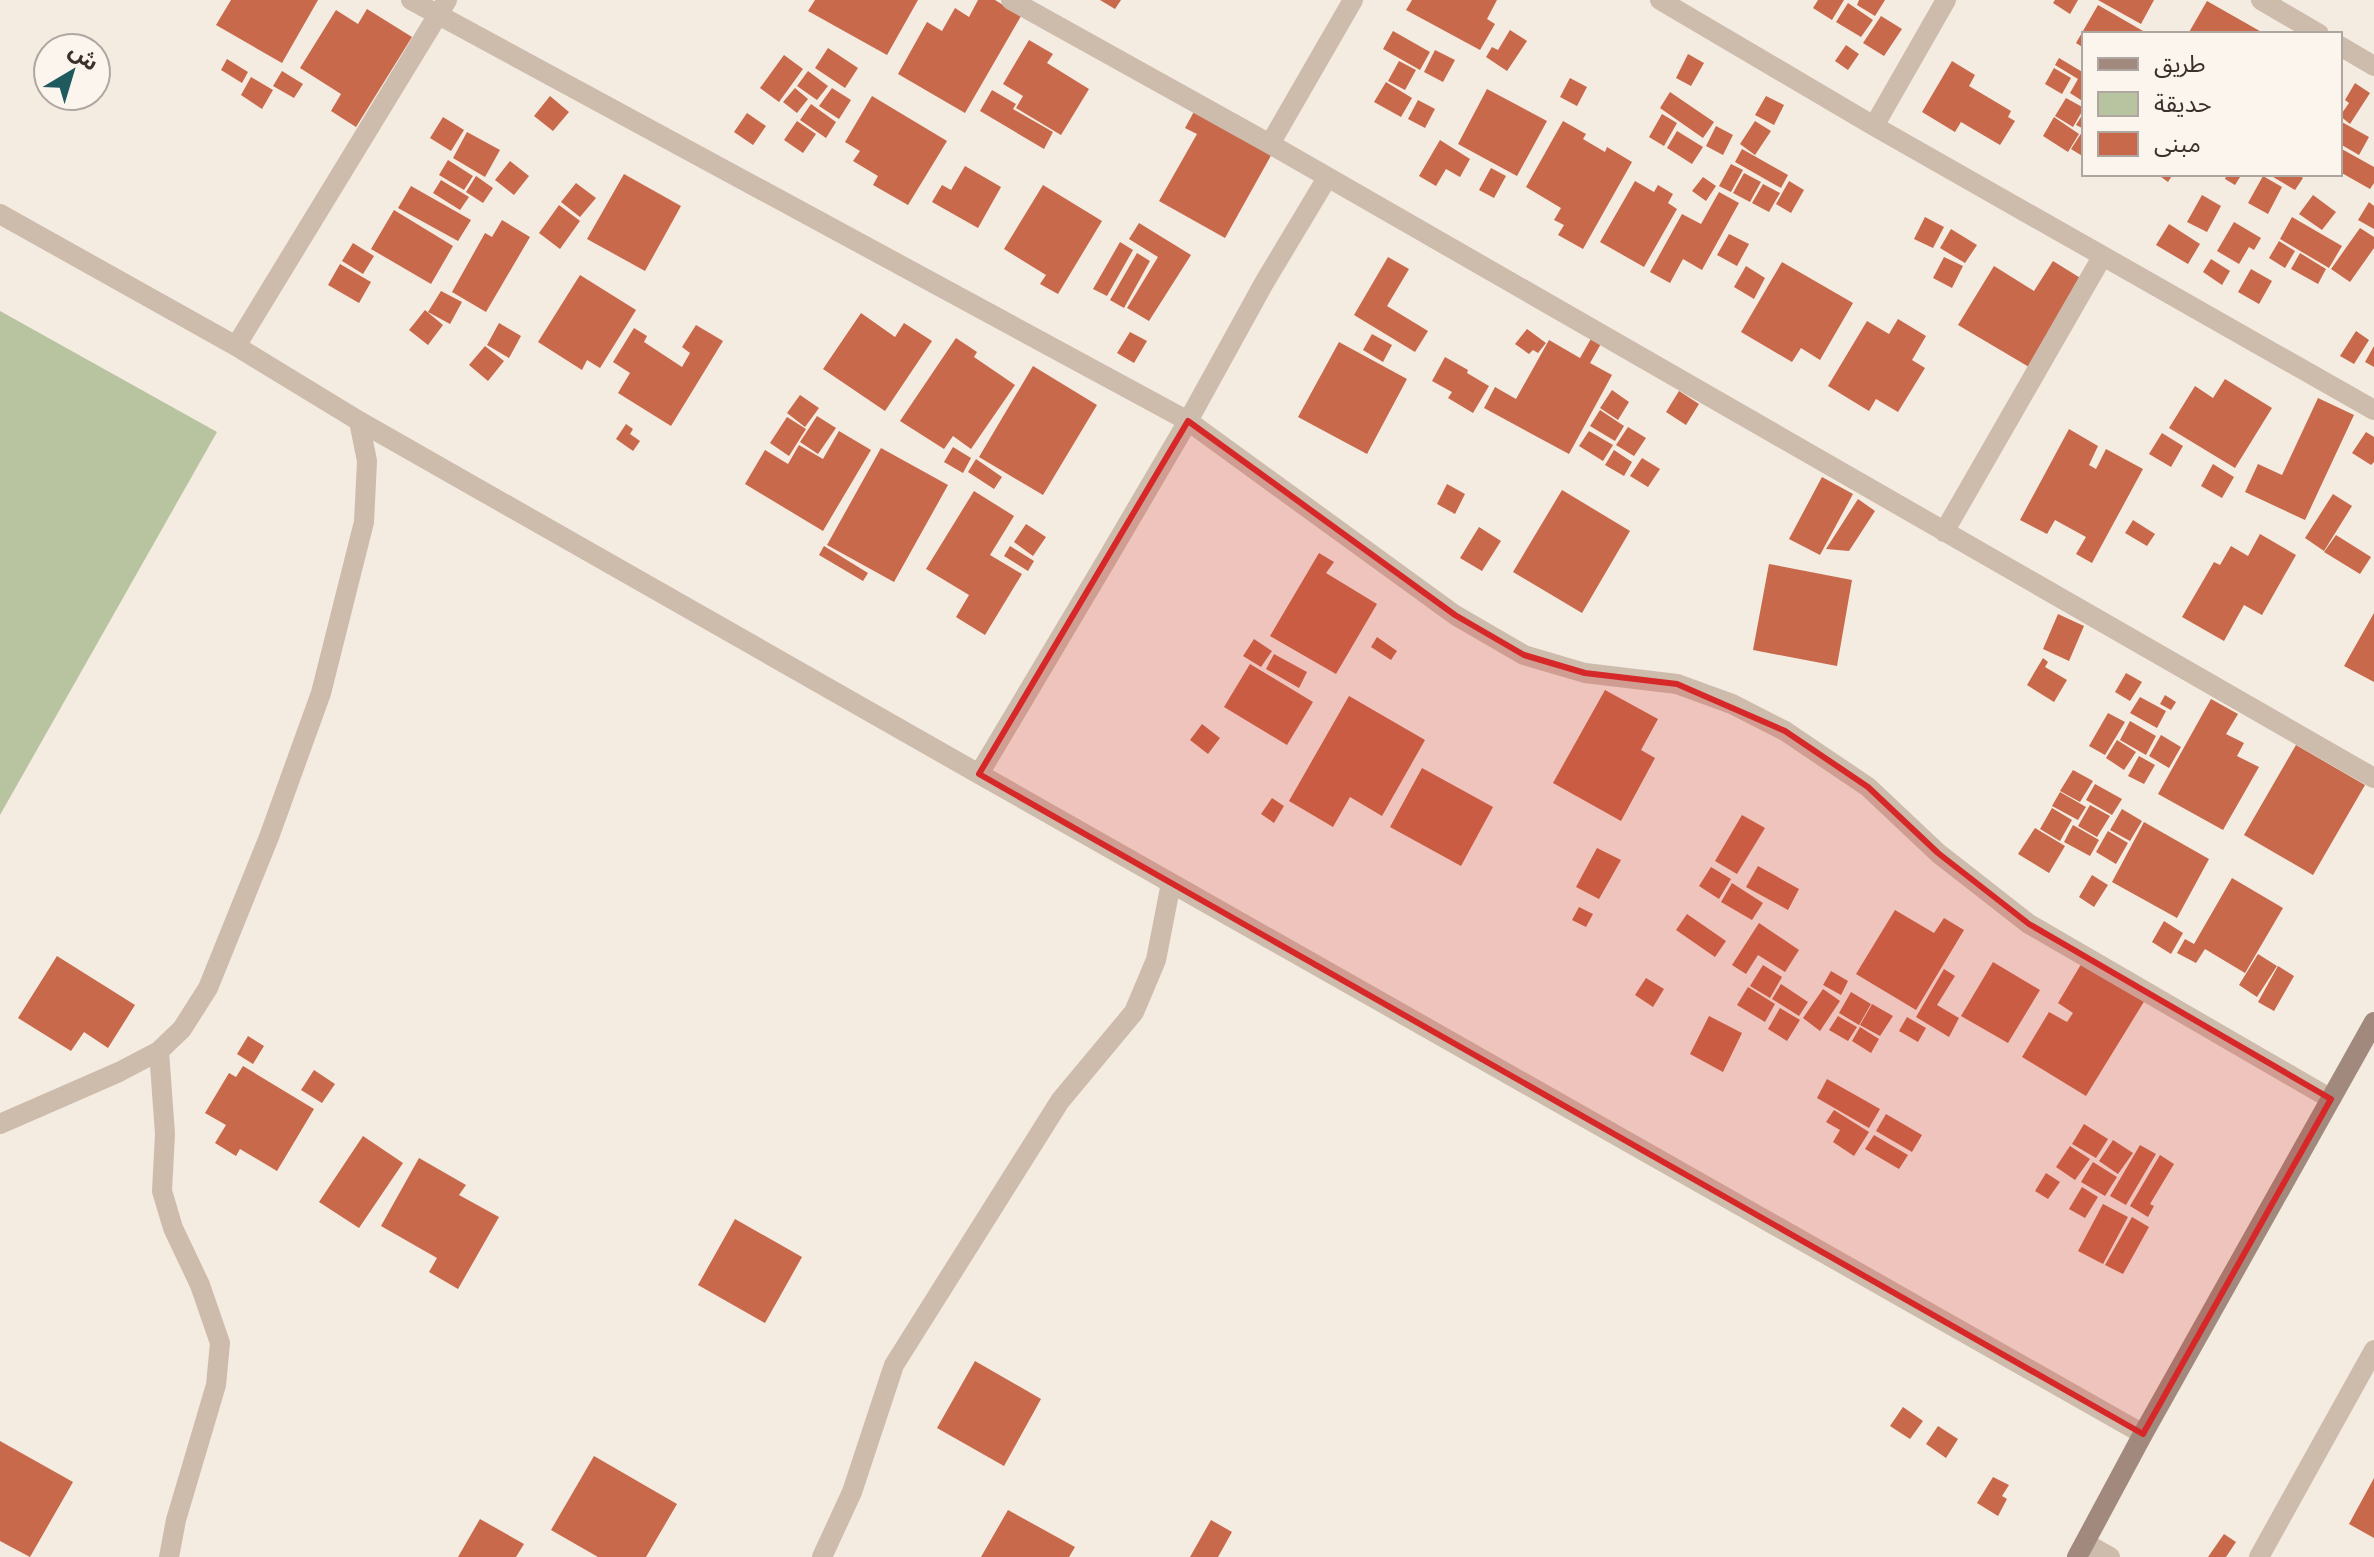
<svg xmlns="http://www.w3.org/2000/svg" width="2374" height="1557" font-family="Roboto,'Noto Sans Arabic',sans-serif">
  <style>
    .green { fill: #b8c4a0 }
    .building { fill: #c8694b }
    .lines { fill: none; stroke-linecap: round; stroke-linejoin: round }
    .street { stroke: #cdbbac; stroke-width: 20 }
    .secondary { stroke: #a18a7d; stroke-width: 20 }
    .marked { fill: #d62828; fill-opacity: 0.2; stroke: #d62828; stroke-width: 6; stroke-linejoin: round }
  </style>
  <rect width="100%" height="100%" fill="#f4ebe1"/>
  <path class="green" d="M0,311L217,432L0,815Z"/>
  <path class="building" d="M231,0H318L282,63L216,25Z
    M815,0H918L887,55L808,11Z
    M978,0H995L1021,16L965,113L898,74L927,22L942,31L955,8L969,17Z
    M1100,0H1121L1115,9Z
    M1412,0H1497L1487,19L1495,24L1480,50L1406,10Z
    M1818,0H1844L1832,20L1813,8Z
    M1859,0H1885L1875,16L1857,5Z
    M2055,0H2078L2070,14L2053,3Z
    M2098,0H2154L2141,24Z
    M2207,1L2265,34H2188Z
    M1848,3L1873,20L1861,37L1836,22Z
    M2098,5L2143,31L2142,34H2084V48L2076,43Z
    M367,9L412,37L356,127L331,111L341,94L300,68L336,10L358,24Z
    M1881,16L1902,29L1884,56L1863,43Z
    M1510,30L1527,41L1507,71L1486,57L1492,47L1498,50Z
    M1393,31L1430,52L1420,70L1383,49Z
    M1029,40L1053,54L1047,63L1089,89L1061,135L1016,108L1023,96L1003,84Z
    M1846,45L1859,54L1848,70L1835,61Z
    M828,48L858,68L845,88L815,68Z
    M1435,50L1455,60L1443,82L1424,72Z
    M1688,54L1704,63L1691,86L1676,78Z
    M784,55L803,69L779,102L760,88Z
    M2059,58L2084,73V102L2070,93L2078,79L2055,65Z
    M227,59L248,72L242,83L221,70Z
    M1399,61L1416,70L1405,90L1388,81Z
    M1952,61L1975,75L1969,86L2011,111L2008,117L2015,121L2000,145L1961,122L1955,132L1922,112Z
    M2054,68L2071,78L2062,94L2045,84Z
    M282,71L303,84L294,98L273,86Z
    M808,71L828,86L817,100L797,86Z
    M251,77L273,90L262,109L241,95Z
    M1570,78L1587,87L1577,106L1560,97Z
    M1386,82L1412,98L1401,117L1374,102Z
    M2355,83L2370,93L2350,124L2340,116L2349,103L2345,100Z
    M795,88L808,99L797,113L783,102Z
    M832,88L851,100L839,119L819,106Z
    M1487,89L1547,121L1517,176L1458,144Z
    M992,90L1016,104L1013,109L1053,132L1044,149L980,111Z
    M1670,92L1714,122L1703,138L1660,108Z
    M550,96L569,112L553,131L534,116Z
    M872,96L947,141L908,205L873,185L878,176L853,161L860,151L845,142Z
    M1766,96L1784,105L1774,125L1755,115Z
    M2066,98L2084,108L2073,127L2055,116Z
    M1418,100L1435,109L1425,128L1408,119Z
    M811,104L836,122L826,138L800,120Z
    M1196,108L1273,152L1225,238L1159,201L1197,134L1185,128Z
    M2084,112V157L2071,149L2084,129L2076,125Z
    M747,113L766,126L753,145L734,132Z
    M1662,114L1677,123L1664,146L1649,137Z
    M443,117L464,130L451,151L430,138Z
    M2054,117L2079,134L2068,152L2043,136Z
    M797,121L816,134L803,153L784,140Z
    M1563,121L1586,134L1583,139L1605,152L1607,147L1632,162L1583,249L1558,235L1564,225L1554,220L1561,208L1526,187Z
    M1755,121L1771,131L1755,155L1740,144Z
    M2340,121L2369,137L2359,155L2340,144Z
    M1716,126L1733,135L1723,155L1706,146Z
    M1677,131L1703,147L1692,164L1667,148Z
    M467,132L500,150L485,177L453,158Z
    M1440,140L1470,159L1460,177L1446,169L1436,186L1419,176Z
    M2340,148L2374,167V183L2370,189L2340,172Z
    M1742,149L1788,175L1781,188L1735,162Z
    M448,160L473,176L464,190L439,175Z
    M510,161L529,176L514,195L495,180Z
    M1731,164L1743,170L1731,192L1719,186Z
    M965,166L1001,187L978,228L932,202L942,185L951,190Z
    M1491,168L1506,176L1494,198L1479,190Z
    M1744,173L1761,182L1750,202L1733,193Z
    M624,174L681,206L645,271L587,239Z
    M2157,174H2173L2168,182Z
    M2227,174H2242L2235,185L2225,179Z
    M2268,174H2297L2303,178L2295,190Z
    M476,176L493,188L483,203L466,192Z
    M2263,176L2282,187L2268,214L2248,203Z
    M1703,177L1716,186L1706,201L1692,191Z
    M441,180L469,197L460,210L433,193Z
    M1635,181L1654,192L1658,185L1673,194L1668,203L1677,209L1644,267L1600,242Z
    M1789,181L1804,190L1791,213L1776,204Z
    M576,183L596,198L580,217L561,202Z
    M1763,184L1780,193L1769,212L1752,203Z
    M1043,185L1102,221L1058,294L1040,284L1046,275L1004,249Z
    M411,186L471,220L458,241L398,208Z
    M1719,192L1739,203L1702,270L1683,259L1670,283L1650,272L1682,214L1701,224Z
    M2202,195L2221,206L2207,232L2187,222Z
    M2313,195L2336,212L2322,230L2299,214Z
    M2369,202L2374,206V229L2358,220Z
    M559,205L580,221L560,249L539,233Z
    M394,210L453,246L431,284L371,249Z
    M1925,217L1944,227L1933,248L1914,239Z
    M2292,217L2342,246L2329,268L2280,239Z
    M502,220L530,237L486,312L452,292L485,233L492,237Z
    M2234,222L2261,238L2254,250L2249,247L2239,264L2217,251Z
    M1139,223L1191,255L1149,321L1127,308L1158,257L1129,239Z
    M2169,224L2200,244L2188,264L2156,245Z
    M2360,228L2374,237V248L2350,282L2331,269Z
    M1951,229L1977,245L1965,263L1940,248Z
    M1729,234L1749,244L1737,266L1717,255Z
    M2279,241L2295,251L2285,268L2269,258Z
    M1120,242L1133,250L1107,296L1093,289Z
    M353,243L374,256L363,274L342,261Z
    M1137,253L1150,261L1124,308L1110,300Z
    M2300,253L2326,269L2318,284L2291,269Z
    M1388,257L1409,269L1387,306L1428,331L1415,352L1354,315Z
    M1944,257L1963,266L1952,288L1933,278Z
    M2211,259L2230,271L2222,285L2203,272Z
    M2053,261L2082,279L2029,367L1958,325L1994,266L2034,291Z
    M1782,262L1853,303L1820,360L1801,348L1792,362L1741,332Z
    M340,264L371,282L359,303L328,285Z
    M1746,266L1765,278L1754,299L1734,287Z
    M2251,269L2272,281L2259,304L2238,292Z
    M580,275L636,310L600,368L587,360L582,370L538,342Z
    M441,291L462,302L450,324L428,312Z
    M425,310L443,325L428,345L409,330Z
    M861,313L895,337L904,323L932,341L885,411L823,369Z
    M1898,319L1926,336L1912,360L1925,368L1898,412L1876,399L1869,411L1828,386L1867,321L1889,334Z
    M499,323L521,336L509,358L487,345Z
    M696,325L723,341L671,426L618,393L630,373L613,362L634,328L647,336L644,342L682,367L690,353L682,347Z
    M1527,329L1546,343L1538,353L1533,350L1529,354L1515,344Z
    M2356,331L2369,340L2354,364L2340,356Z
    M1130,332L1147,341L1134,363L1117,353Z
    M1372,334L1392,345L1383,362L1363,350Z
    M1592,337L1602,342L1590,363L1612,375L1569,454L1484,408L1495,387L1516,399L1549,340L1580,358Z
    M956,338L977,352L974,357L1015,385L971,449L953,436L944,449L900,421Z
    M1339,342L1407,379L1367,454L1298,417Z
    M485,346L504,361L488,381L469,365Z
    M2374,346V367L2365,362Z
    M1445,357L1468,370L1467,373L1489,386L1473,413L1448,398L1452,392L1432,381Z
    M1033,366L1097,405L1043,495L979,457Z
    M2225,379L2272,408L2235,468L2169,428L2195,386L2213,398Z
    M1612,390L1629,402L1618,420L1600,408Z
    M1679,391L1699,404L1686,425L1666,412Z
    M800,395L819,408L805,427L787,413Z
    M2318,398L2354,415L2305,520L2245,492L2258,464L2282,475Z
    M1600,410L1624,426L1615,441L1590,426Z
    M817,416L836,428L818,454L800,442Z
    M787,417L806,429L789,456L770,443Z
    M626,424L633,429L630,434L640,441L633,451L616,439Z
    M1628,427L1646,438L1634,456L1616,445Z
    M2069,429L2098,446L2089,465L2096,469L2106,449L2143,469L2092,563L2076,554L2086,537L2055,520L2047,534L2020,520Z
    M839,431L871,450L823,531L745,484L765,450L788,464L799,445L823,459Z
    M1589,431L1613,445L1603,461L1579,446Z
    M2366,432L2374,437V462L2371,465L2352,453Z
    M2162,433L2183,446L2171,467L2149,454Z
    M953,447L971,458L963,473L944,462Z
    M881,448L948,485L894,582L827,545Z
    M1614,450L1632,462L1624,476L1605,465Z
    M1642,458L1660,469L1648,487L1630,476Z
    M976,459L1002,477L994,489L968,472Z
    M2213,464L2234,477L2222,498L2201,486Z
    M1822,477L1853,494L1820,555L1789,539Z
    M1447,484L1465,494L1455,514L1437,504Z
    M1562,490L1630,531L1582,613L1513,572Z
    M974,491L1014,516L990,555L1022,574L985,635L956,617L969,595L926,569Z
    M2333,494L2352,506L2324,551L2305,538Z
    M1858,499L1875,511L1849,551L1826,549Z
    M2133,520L2155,534L2147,546L2125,533Z
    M1026,524L1046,537L1033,556L1014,542Z
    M1479,527L1501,541L1482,571L1460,558Z
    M2260,534L2296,555L2262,615L2244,605L2224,641L2182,617L2214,562L2220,565L2231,546L2248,556Z
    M2336,535L2371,557L2360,574L2324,552Z
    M824,546L868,573L863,581L819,555Z
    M1010,546L1034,561L1028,571L1004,556Z
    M1319,553L1334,562L1326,573L1377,604L1336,674L1270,636Z
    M1769,564L1852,580L1837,666L1753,650Z
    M2374,613V682L2344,666Z
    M2058,614L2084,626L2069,661L2043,649Z
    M1377,637L1397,651L1391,660L1371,647Z
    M1254,639L1272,651L1261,667L1243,656Z
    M1274,654L1307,672L1299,688L1266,669Z
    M2043,658L2048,662L2045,667L2067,680L2054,702L2027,685Z
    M1250,664L1313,702L1287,745L1224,707Z
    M2126,673L2142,682L2130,701L2115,692Z
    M1605,690L1658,719L1641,750L1655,758L1621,821L1553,783Z
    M2165,695L2176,702L2171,710L2160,704Z
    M1349,696L1425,740L1382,816L1350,797L1333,827L1289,801Z
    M2140,697L2166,711L2157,728L2130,713Z
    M2211,699L2238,714L2226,734L2244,743L2237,756L2259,767L2223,830L2158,794Z
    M2108,713L2125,722L2105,755L2089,746Z
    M2130,721L2156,736L2146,755L2120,740Z
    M1202,724L1220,738L1208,754L1190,740Z
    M2161,735L2181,747L2169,768L2149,756Z
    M2117,740L2136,752L2124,770L2106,758Z
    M2296,745L2365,785L2313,875L2244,835Z
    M2139,756L2155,765L2144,784L2128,776Z
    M1422,768L1493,807L1461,866L1390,827Z
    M2073,770L2093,781L2080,802L2060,791Z
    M2095,784L2122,799L2112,815L2086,800Z
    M2060,792L2086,807L2078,820L2052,806Z
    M1272,798L1284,806L1274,823L1261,814Z
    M2090,805L2110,816L2097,837L2078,826Z
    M2052,808L2072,820L2060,841L2040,829Z
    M2122,809L2142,821L2130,841L2110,830Z
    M1742,815L1765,828L1737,874L1715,861Z
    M2144,822L2209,859L2177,918L2112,882Z
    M2073,825L2099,840L2090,856L2064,842Z
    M2035,828L2065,846L2049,873L2018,854Z
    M2108,831L2128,843L2116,864L2096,852Z
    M1597,848L1621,860L1599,899L1576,887Z
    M1758,866L1799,889L1788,910L1746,887Z
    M1711,867L1731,879L1719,899L1699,886Z
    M2092,875L2108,885L2094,907L2079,897Z
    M2232,878L2283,908L2245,973L2205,949L2196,963L2177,953L2185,939L2194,944Z
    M1732,883L1763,903L1752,920L1721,902Z
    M1579,907L1593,914L1586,927L1572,920Z
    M1895,910L1934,933L1944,918L1964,930L1916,1010L1856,974Z
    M1687,914L1726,941L1715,957L1676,930Z
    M2164,921L2183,933L2171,954L2152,942Z
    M1759,923L1799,950L1785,972L1758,955L1746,974L1732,965Z
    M2258,954L2277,966L2257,997L2239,985Z
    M57,956L135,1005L108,1048L84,1032L71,1051L18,1018Z
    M2083,961L2145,1000L2086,1096L2022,1057L2049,1012L2067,1022L2073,1013L2058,1003Z
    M1993,962L2040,990L2008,1043L1961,1016Z
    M1763,965L1782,977L1770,998L1750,986Z
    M2278,966L2294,976L2274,1011L2258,1002Z
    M1944,969L1955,976L1937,1005L1959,1018L1949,1037L1916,1017Z
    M1831,971L1848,981L1841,995L1823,985Z
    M1646,978L1664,989L1653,1007L1635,995Z
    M1781,984L1808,1002L1799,1016L1772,999Z
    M1748,987L1775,1004L1765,1022L1737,1005Z
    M1823,989L1840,1001L1820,1031L1803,1018Z
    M1851,992L1871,1004L1859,1025L1839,1013Z
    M1872,1004L1893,1016L1880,1036L1860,1025Z
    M1780,1008L1800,1020L1787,1041L1768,1029Z
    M1709,1016L1742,1033L1723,1072L1690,1054Z
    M1838,1016L1857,1027L1848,1041L1829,1030Z
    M1907,1017L1926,1028L1918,1042L1899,1031Z
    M1860,1027L1879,1039L1871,1053L1852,1041Z
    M248,1036L264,1046L253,1064L237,1054Z
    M243,1066L314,1109L277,1171L240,1149L236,1156L215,1143L226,1125L205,1113L229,1073L236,1077Z
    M314,1070L335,1084L322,1103L301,1090Z
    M1827,1079L1880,1109L1869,1128L1817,1098Z
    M1834,1110L1869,1132L1854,1156L1833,1142L1840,1130L1826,1122Z
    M1886,1114L1922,1135L1912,1152L1876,1131Z
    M2084,1124L2108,1139L2096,1158L2072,1144Z
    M1874,1135L1908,1155L1899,1169L1865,1149Z
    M363,1136L403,1163L359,1228L319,1202Z
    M2113,1140L2133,1153L2118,1174L2099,1161Z
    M2140,1145L2156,1154L2126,1205L2110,1196Z
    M2070,1146L2090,1159L2075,1180L2056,1167Z
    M2160,1155L2174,1164L2150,1204L2154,1206L2148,1217L2130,1206Z
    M419,1158L466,1185L459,1195L499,1217L458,1289L429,1272L437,1258L381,1226Z
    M2093,1162L2117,1177L2105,1196L2081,1182Z
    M2046,1173L2060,1182L2048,1199L2035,1191Z
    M2082,1187L2098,1197L2085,1218L2069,1209Z
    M2103,1204L2128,1217L2103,1264L2078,1251Z
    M2132,1217L2149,1227L2123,1274L2105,1265Z
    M735,1219L802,1257L765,1323L698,1285Z
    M975,1361L1041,1399L1004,1466L937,1428Z
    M1903,1407L1923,1421L1910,1439L1890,1426Z
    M1938,1426L1958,1439L1946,1458L1926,1444Z
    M0,1441L73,1482L30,1557L0,1541Z
    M594,1456L677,1504L646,1557H598L551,1530Z
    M1993,1477L2009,1485L2002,1496L2007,1499L1998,1516L1977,1503Z
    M2374,1478V1538L2349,1524Z
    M1008,1510L1075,1547L1069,1557H981Z
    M480,1519L524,1544L516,1557H458Z
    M1211,1520L1232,1532L1218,1557H1190Z
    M2224,1534L2236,1542L2226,1557H2208Z"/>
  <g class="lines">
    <path class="street" d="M411,0L1188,421L1455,615L1524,655L1585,673L1677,684L1732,704L1785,731L1868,787L1938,853L2029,924L2331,1099
      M1011,0L1270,144L2374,778
      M1660,0L1874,126L2374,410
      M2261,0L2319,34
      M2340,46L2374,66
      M1874,126L1946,0
      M1270,144L1353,0
      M0,214L236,346L359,421L979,774L2143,1434
      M236,346L447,0
      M1944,532L2102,257
      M979,774L1107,559L1188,421L1264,283L1327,178
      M159,1051L165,1134L162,1191L173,1228L200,1285L220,1343L216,1385L176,1520L169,1557
      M0,1124L119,1072L159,1051L182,1029L208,988L269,837L321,693L364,522L367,461L359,421
      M2085,1543L2110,1557
      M822,1557L852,1492L894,1365L1060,1101L1134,1012L1156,960L1171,883
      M2259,1557L2374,1350"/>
    <path class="secondary" d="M2077,1557L2143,1434L2374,1022"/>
  </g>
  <path class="marked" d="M1188,421L1455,615L1524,655L1585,673L1677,684L1785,731L1868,787L1938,853L2029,924L2331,1099L2143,1434L979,774Z"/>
  <rect x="2082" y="32" width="260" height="144" fill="#fbf5ee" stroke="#aea6a0" stroke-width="2"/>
  <rect x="2098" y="58" width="40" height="12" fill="#a18a7d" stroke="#aea6a0" stroke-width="2"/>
  <text x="2154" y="72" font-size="24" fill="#3b302b">طريق</text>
  <rect x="2098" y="92" width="40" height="24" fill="#b8c4a0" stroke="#aea6a0" stroke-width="2"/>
  <text x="2154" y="112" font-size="24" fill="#3b302b">حديقة</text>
  <rect x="2098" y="132" width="40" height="24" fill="#c8694b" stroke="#aea6a0" stroke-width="2"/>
  <text x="2154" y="152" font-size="24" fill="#3b302b">مبنى</text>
  <g transform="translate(72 72) rotate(38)"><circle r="38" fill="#fbf5ee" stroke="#aea6a0" stroke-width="2"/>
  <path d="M0-6L14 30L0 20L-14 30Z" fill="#1f5a5e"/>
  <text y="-12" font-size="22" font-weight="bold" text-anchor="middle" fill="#3b302b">ش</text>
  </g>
</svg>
